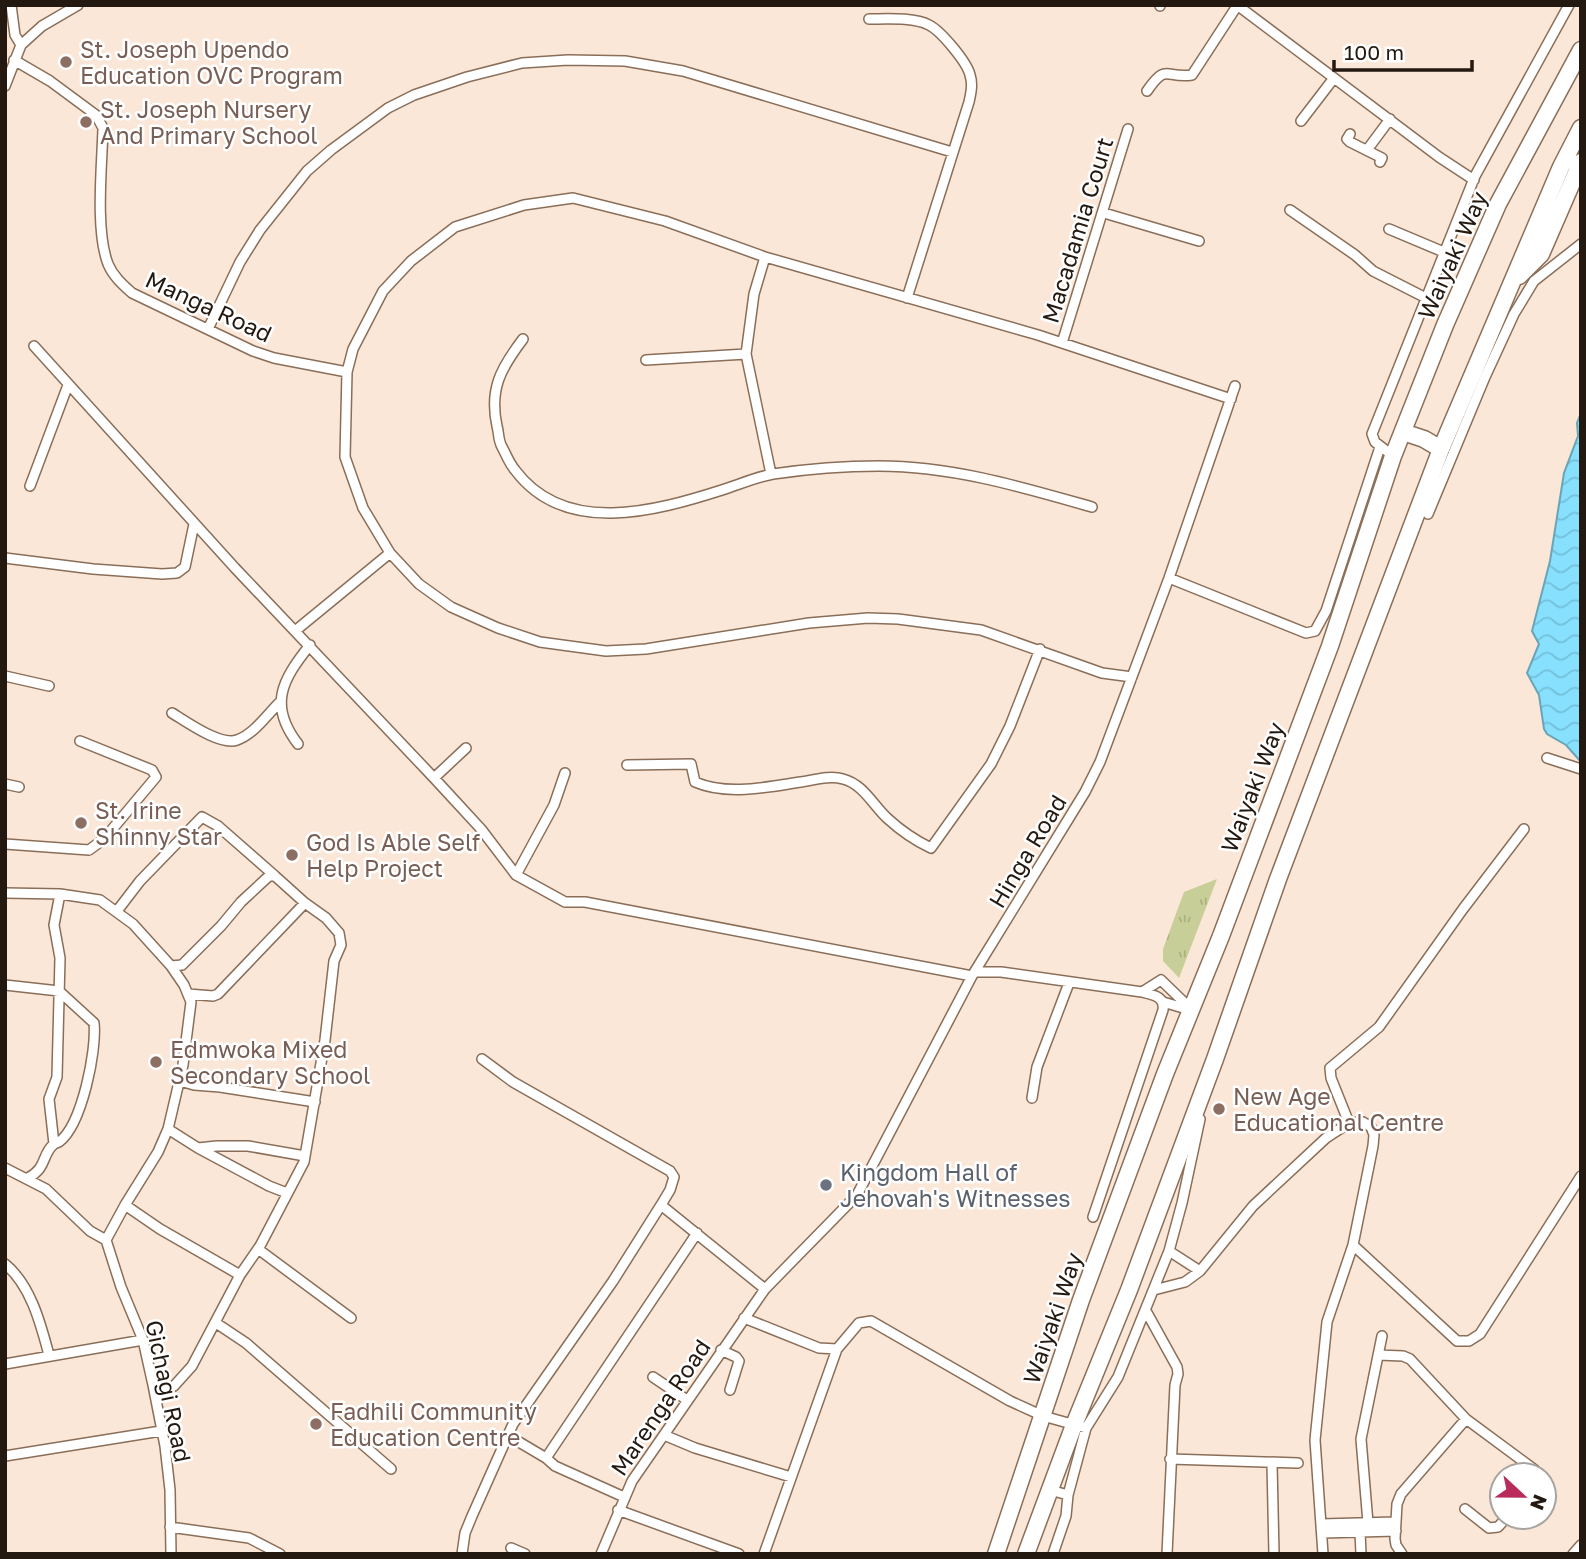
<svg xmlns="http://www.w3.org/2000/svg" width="1586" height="1559" font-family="'Golos Text',sans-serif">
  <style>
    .grass { fill: url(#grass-tufts) }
    .water { fill: url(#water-waves); stroke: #69a4b7; stroke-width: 2 }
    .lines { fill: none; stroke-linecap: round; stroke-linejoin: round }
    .street-casing { stroke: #8a6e58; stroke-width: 12 }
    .highway-casing { stroke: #8a6e58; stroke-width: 19 }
    .street { stroke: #fff; stroke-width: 9 }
    .highway { stroke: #fff; stroke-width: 16 }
    .education-dot { fill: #8d6e63; stroke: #fff; stroke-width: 2.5 }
    .worship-dot { fill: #6b7280; stroke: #fff; stroke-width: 2.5 }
    .labels { text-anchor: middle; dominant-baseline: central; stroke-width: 5; stroke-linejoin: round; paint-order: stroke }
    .education-label { font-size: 23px; fill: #785e54; stroke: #fff; text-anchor: start }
    .street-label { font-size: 23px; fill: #241910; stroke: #fff }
    .worship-label { font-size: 23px; fill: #5b616d; stroke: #fff; text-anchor: start }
  </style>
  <defs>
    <pattern id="grass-tufts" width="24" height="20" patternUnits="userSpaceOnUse" patternTransform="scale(1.75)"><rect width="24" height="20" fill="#c7ce97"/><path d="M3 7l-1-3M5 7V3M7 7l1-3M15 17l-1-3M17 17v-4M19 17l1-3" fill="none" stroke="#abb081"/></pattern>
    <pattern id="water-waves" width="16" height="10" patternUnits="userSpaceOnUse" patternTransform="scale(1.75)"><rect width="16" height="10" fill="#86e0fe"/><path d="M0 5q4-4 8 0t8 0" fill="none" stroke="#74c0d9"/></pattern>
  </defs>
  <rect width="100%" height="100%" fill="#fbe7d8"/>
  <path class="grass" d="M1217,879L1179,978L1163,961V949L1184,892Z"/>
  <path class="water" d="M1581,413V762L1566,745L1547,734L1544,729L1539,695L1527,673L1539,644L1532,631L1550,561L1564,473L1578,436L1577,423Z"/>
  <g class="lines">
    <g class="street-casing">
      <path id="street" d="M11,5L15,35L21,45
        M1237,5L1439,157L1474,180
        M1160,6V5
        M869,19C886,19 914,17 929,25C941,31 967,62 970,75C973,84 971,93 969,102L907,298
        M14,60L50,81L96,115L103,128C102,166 95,230 108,264C113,276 122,284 132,293L253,351L274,358L347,372
        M5,86L21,45L42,26L78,5
        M1147,91C1167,62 1165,79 1192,75L1237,6
        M1301,121L1334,78
        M1350,134L1347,139L1350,142L1382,158L1380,162
        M1367,150L1390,119
        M1290,210L1355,255L1373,271L1426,298
        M1104,213L1199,241
        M1389,229L1446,253
        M765,257L754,294L746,354L771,474
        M208,329L240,262L260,230L307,171L331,150L388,108L414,95L467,77L522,63L568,60L625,61L683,71L952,152
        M523,339C501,368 489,389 497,426C499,433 498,440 502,447C506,454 509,463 515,470C565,537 656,511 722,490C738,485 756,477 773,474C807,469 844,466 879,466C952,466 1022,487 1092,507
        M1062,343L1128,129
        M34,346L235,568L434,778L481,829L516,875L565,902H585L972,976
        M646,360L746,354
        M1393,456L1375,442L1372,434L1475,176L1569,5
        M30,486L68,385
        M1428,514L1485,377L1514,314L1534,281L1581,244
        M5,558L93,569L162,574L177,573L185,567L194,524
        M1169,578L1306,633L1315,631L1326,611L1380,447
        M295,631L390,553
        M5,676L49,686
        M1132,677L1102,673L981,630L898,619L868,618L809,623L646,649L606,651L540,642L498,628L451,607L419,584L390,553L363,508L345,457L347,372L353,349L383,291L411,261L455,227L524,205L573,198L665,221L765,257L1038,335L1231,399
        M172,713C187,722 220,746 237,740C254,734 267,715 279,703
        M298,744C268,705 282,680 310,645
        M1547,758L1581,769
        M627,765L691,764L695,782C727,796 767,787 801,782C814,780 830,775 843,779C863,784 873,805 887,818C899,829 916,841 931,848L991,764L1010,726L1040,649
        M434,778L466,748
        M5,784L19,787
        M5,844L89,850L104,839L156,777L152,770L80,741
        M516,875L554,805L565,773
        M5,893L60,894L100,900L133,924L171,966L184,985L191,1002L183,1065L168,1129L158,1152L125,1205L106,1240
        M117,911L140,881L202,817L218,826L275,876
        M171,966L182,965L221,926L241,902L269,876H275L305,903
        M975,972H1001L1142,992C1153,995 1165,996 1163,1010L1093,1217
        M5,985L59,991L94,1023C97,1050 82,1125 59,1142C57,1143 55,1143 54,1144C41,1155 48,1167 28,1178
        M1142,992L1161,980L1192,1010
        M1163,1002L1190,1010
        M482,1059L513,1082L670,1171L674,1177L670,1190L661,1205L765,1289
        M180,1081L194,1085L220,1087L315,1102
        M1032,1098L1037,1067L1069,983
        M1349,1123L1331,1078L1330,1068L1379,1027L1463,909L1524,829
        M168,1129L198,1148L217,1146H248L305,1156
        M54,1144L49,1099L57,1077L60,958L54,925L60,894
        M198,1148L269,1186L287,1193
        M5,1168L46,1189L90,1231L106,1240L121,1287L143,1340L153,1385L165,1446L170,1490L171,1554
        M125,1205L160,1229L240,1275
        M1353,1245L1457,1341H1469L1480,1334L1581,1176
        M258,1249L351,1318
        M1169,1251L1200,1271
        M5,1264C31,1285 41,1325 49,1355
        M1154,1290L1185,1282L1200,1271L1253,1206L1326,1138L1349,1123L1363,1122L1371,1127L1374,1135L1373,1146L1353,1245L1327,1322L1315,1440L1323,1554
        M1146,1311L1177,1367L1178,1374L1175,1385L1167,1554
        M744,1318L819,1348L837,1349L859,1323L871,1321L1010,1401L1043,1416L1086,1428L1118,1377L1169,1251L1182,1203L1200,1119
        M216,1323L246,1343L391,1469
        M721,1350L736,1357L739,1361L730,1390
        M1378,1355L1403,1356L1410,1359L1466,1419L1535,1470L1537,1475
        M5,1364L143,1340
        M653,1377L687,1400
        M155,1393L174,1386L192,1366L240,1275L260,1246L304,1162L325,1040L334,961L341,945L339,933L326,918L305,903L218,994L213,996L188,994
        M664,1435L695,1448L791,1477
        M509,1436L546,1458
        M5,1456L161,1431
        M1170,1459L1298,1463
        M1272,1463L1274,1554
        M1050,1490L1068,1495L1066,1516L1053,1554
        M1068,1495L1086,1428
        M624,1497L555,1466L546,1458L697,1233
        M1465,1509L1489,1528L1498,1527L1507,1517
        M618,1510L739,1554
        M1368,1523L1361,1439L1382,1336
        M1321,1524L1396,1522
        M170,1527L249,1538L280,1554
        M1360,1532L1361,1554
        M1322,1533L1396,1531
        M511,1548L525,1554
        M462,1554L465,1533L472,1516L513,1424L613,1281L661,1205
        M601,1554L632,1481L765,1289L857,1195L972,976L1085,792L1100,762L1169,578L1235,386
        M764,1554L837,1349
        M1402,1554L1396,1545L1395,1539L1397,1504L1401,1494L1466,1419
        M1573,1554L1581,1545"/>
    </g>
    <g class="highway-casing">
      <path id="highway" d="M1519,276L1541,254L1581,162
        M1403,432L1424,439L1441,449
        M996,1554L1081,1300L1165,1074L1221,936L1330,646L1393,456L1445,325L1498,204L1581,50
        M1026,1554L1074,1425L1129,1290L1215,1059L1278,879L1441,449L1561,167L1581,128"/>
    </g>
    <use href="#street" class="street"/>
    <use href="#highway" class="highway"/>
  </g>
  <g class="education-dot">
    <circle cx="66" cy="62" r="7"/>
    <circle cx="86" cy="122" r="7"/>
    <circle cx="81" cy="823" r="7"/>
    <circle cx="292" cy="855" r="7"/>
    <circle cx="156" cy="1062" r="7"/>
    <circle cx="1219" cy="1109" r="7"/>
    <circle cx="316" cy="1424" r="7"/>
  </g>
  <circle class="worship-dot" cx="826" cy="1185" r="7"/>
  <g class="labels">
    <g class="education-label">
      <text x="80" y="49">St. Joseph Upendo<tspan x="80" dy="26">Education OVC Program</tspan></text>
      <text x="100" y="109">St. Joseph Nursery<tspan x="100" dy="26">And Primary School</tspan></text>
      <text x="95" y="810">St. Irine<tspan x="95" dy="26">Shinny Star</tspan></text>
      <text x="306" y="842">God Is Able Self<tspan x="306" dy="26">Help Project</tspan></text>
      <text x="170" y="1049">Edmwoka Mixed<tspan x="170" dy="26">Secondary School</tspan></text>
      <text x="1233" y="1096">New Age<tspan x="1233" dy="26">Educational Centre</tspan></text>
      <text x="330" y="1411">Fadhili Community<tspan x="330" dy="26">Education Centre</tspan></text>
    </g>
    <g class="street-label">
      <text transform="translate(1077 230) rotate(-73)">Macadamia Court</text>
      <text transform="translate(1452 255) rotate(-66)">Waiyaki Way</text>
      <text transform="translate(209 306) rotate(25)">Manga Road</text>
      <text transform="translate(1252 787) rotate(-69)">Waiyaki Way</text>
      <text transform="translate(1027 851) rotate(-59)">Hinga Road</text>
      <text transform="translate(1052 1318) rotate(-71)">Waiyaki Way</text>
      <text transform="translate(169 1391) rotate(78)">Gichagi Road</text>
      <text transform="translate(660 1407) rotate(-56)">Marenga Road</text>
    </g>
    <g class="worship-label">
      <text x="840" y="1172">Kingdom Hall of<tspan x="840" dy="26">Jehovah's Witnesses</tspan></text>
    </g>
  </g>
  <rect width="1586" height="1559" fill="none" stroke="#241910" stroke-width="14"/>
  <g transform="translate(1523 1496) rotate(112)"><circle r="33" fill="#ffffff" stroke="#a7a39f" stroke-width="2"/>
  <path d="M0-5L12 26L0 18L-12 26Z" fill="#b92b5b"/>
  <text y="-10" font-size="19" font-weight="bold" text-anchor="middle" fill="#241910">N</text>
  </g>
  <path d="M1334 60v10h138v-10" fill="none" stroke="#241910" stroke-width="3.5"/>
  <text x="1344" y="60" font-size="21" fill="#241910" stroke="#ffffff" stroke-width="5" paint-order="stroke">100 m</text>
</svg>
